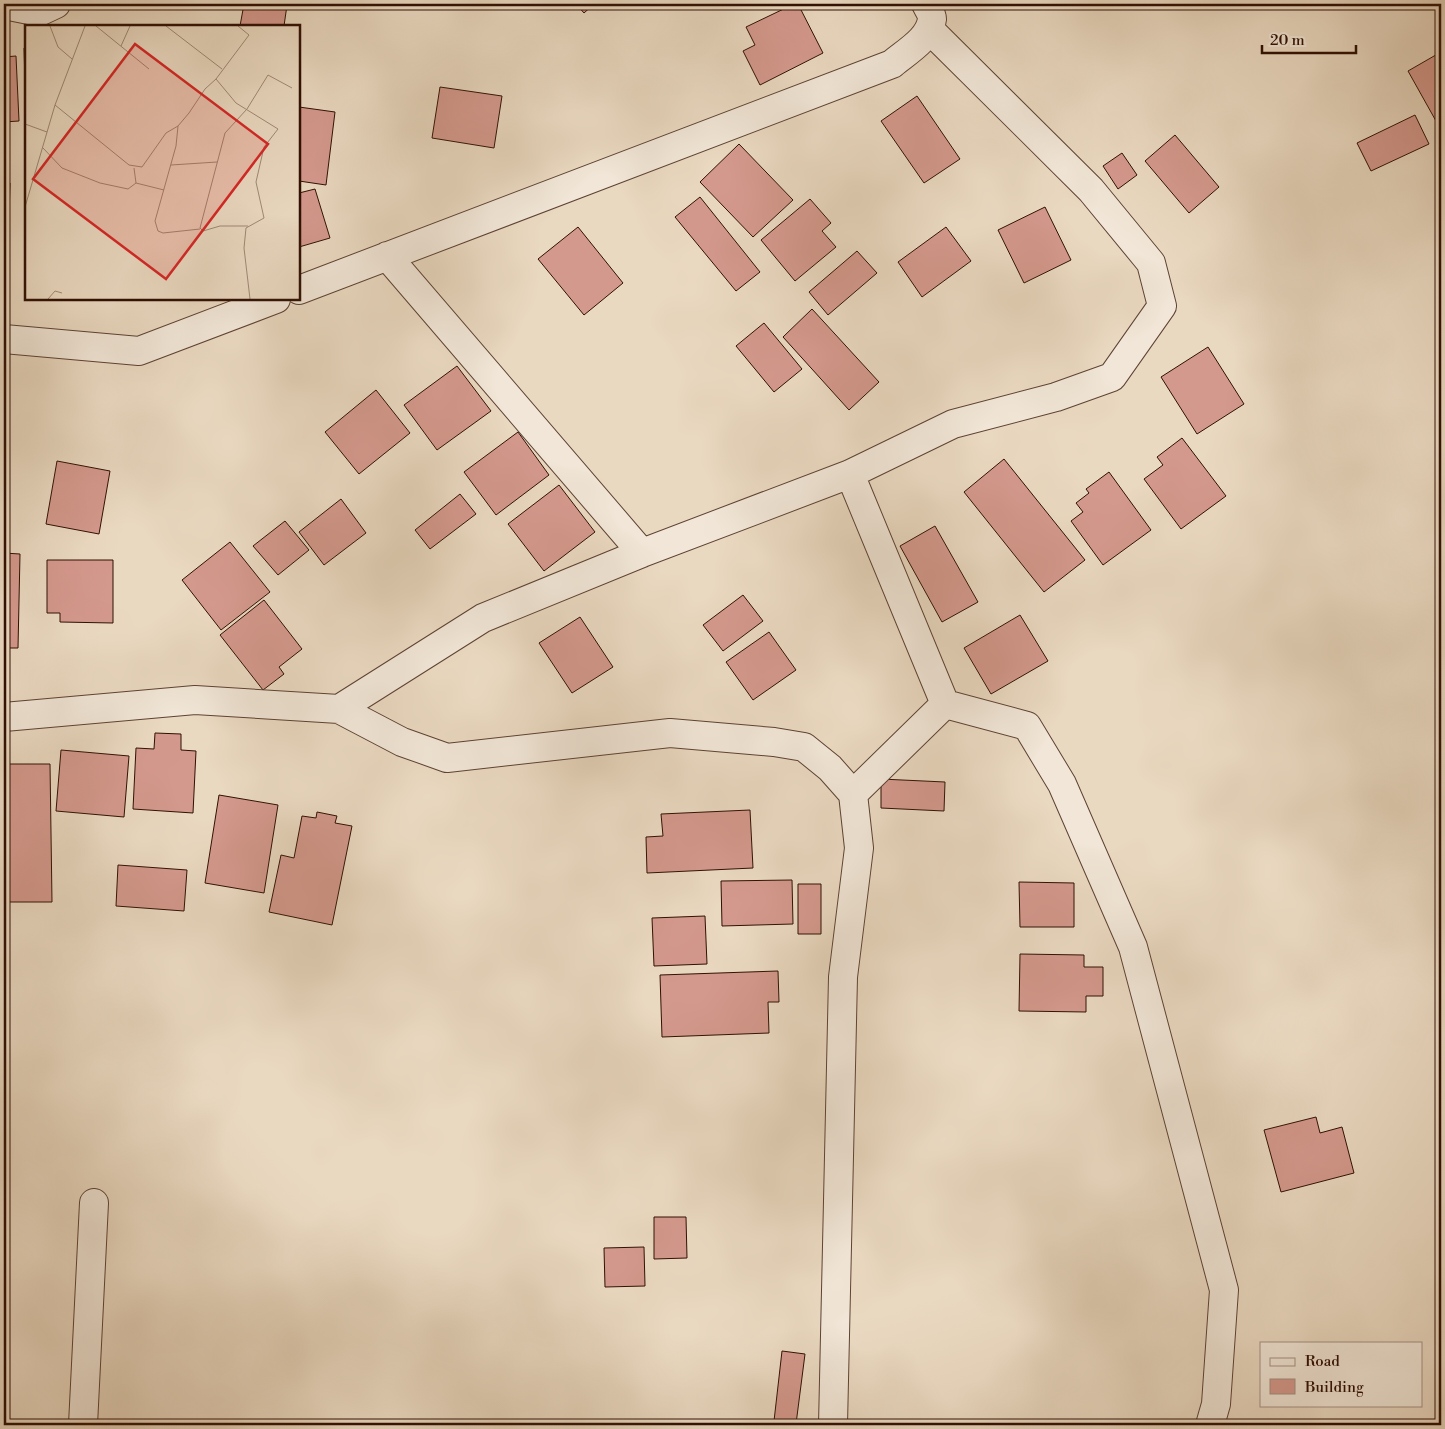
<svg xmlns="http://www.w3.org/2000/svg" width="1445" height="1429" font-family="'Libre Bodoni',serif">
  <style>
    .building { fill: #d4998d; stroke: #301004 }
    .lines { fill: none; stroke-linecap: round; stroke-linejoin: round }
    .street-casing { stroke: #5e4233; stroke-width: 30 }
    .street { stroke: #f1e6d7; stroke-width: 28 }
    .inset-road { fill: none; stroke: #a08975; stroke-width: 1 }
    .view { fill: #d62828; fill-opacity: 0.15; stroke: #d62828; stroke-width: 2.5 }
    .inset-edge { fill: none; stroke: #301004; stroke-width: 2.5 }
  </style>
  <rect width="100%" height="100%" fill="#ead9c1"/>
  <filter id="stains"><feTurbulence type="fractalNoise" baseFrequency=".004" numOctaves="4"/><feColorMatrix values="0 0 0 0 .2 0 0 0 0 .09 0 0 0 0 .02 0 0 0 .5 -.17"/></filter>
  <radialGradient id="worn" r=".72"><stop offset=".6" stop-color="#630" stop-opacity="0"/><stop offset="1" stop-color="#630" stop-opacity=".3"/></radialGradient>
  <path class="building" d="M244,4H278L287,5L284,26H240Z
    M576,4H594L584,13Z
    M794,4H798L823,53L760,85L743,51L755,45L746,27Z
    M24,48H26V118Z
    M1441,52V130L1408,71Z
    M16,56L19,121L4,122V57Z
    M440,87L502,96L494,148L432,138Z
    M917,96L960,159L924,183L881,121Z
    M299,107L335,112L326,185L299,181Z
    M1415,115L1429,144L1371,171L1357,143Z
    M1175,135L1219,187L1189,213L1145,161Z
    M739,144L793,200L753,237L700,182Z
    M1122,153L1137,175L1118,189L1103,166Z
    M4,183H10L7,279H4Z
    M315,189L330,238L299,247V193Z
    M700,197L760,272L736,291L675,217Z
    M810,199L831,223L822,231L836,247L795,281L761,240Z
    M1045,207L1071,260L1024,283L998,230Z
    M578,227L623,283L584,315L538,259Z
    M946,227L971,261L922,297L898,262Z
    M857,251L877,273L828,315L809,292Z
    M812,309L879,382L849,410L783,337Z
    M764,323L802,369L774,392L736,346Z
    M1208,347L1244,404L1197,434L1161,377Z
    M457,366L491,411L437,450L404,405Z
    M376,390L410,433L359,474L325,432Z
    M518,432L549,475L496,515L464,472Z
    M1182,438L1226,496L1181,529L1144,479L1163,465L1157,457Z
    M1004,459L1085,560L1044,592L964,492Z
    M57,461L110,471L99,534L46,524Z
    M1109,472L1151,530L1103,565L1071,521L1083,512L1076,503L1089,493L1086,489Z
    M559,485L595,532L544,571L508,524Z
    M460,494L476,514L430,549L415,530Z
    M341,499L366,533L324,565L299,532Z
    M285,521L309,550L278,575L253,546Z
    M935,526L978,602L942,622L900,546Z
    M230,542L270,592L221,630L182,580Z
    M4,553L20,554L18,648H4Z
    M47,560H113V623L60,622V613H47Z
    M743,595L763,621L723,651L703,625Z
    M264,600L302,649L279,667L284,674L263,690L220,635Z
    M1020,615L1048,661L991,694L964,648Z
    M580,617L613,667L572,693L539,643Z
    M769,632L796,670L753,700L726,662Z
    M155,733L181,734V750L196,751L193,813L133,809L136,748L154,749Z
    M61,750L129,756L124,817L56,811Z
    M4,764H50L52,902H4Z
    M881,779L945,782L944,811L881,808Z
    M219,795L278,805L264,893L205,883Z
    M750,810L753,868L647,873L646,837L663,836L661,814Z
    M317,812L337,816L335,823L352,826L332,925L269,912L281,855L294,858L302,816L316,818Z
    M118,865L187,870L184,911L116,906Z
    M792,880L793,924L722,926L721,881Z
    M1019,882L1074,883V927H1020Z
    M798,884H821V934H798Z
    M705,916L707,964L654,966L652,918Z
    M1020,954L1084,955V967H1103V996H1086V1012L1019,1011Z
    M778,971L779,1002H768L769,1033L662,1037L660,975Z
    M1316,1117L1320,1133L1342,1127L1354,1173L1281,1192L1264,1130Z
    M654,1217H686L687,1258L654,1259Z
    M644,1247L645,1286L605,1287L604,1248Z
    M782,1351L805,1354L796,1424L774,1421Z"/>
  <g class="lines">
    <g class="street-casing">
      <path id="street" d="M4,5L39,12L56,4
        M387,256L642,553
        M299,290L892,64C906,52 930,39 932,19C932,14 928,8 926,4
        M4,339L139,351L276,299
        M850,474L945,704L853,794
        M945,704L1027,726L1062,784L1133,947L1224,1290L1216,1404L1210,1425
        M339,709L483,618L642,553L850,474L953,424L1056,397L1112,377L1162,306L1151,263L1091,190L929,29
        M4,717L195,700L339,709L402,742L447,758L670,733L774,742L804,747L830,768L853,794L859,848L843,977L833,1425
        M83,1425L94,1203"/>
    </g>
    <use href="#street" class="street"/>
  </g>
  <g transform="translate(25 25)">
    <rect width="275" height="275" fill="#ead9c1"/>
    <path class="inset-road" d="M25,1L33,22L47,34M71,1L124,44M141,1L197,44M96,21L105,1M191,54L211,78L253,104L239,122L231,157L239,193L221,203L219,223L225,274M30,80L104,140L117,142L141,108L153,101L164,88L180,64L191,54L224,10L213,1M0,99L22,107M153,101L151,121L130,196L133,206L138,208L175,204M18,123L37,143L75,158L103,164L111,158M146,140L192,137M109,143L111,158L139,165M0,182L30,80L60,1M223,201H195L178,206L175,203L200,108L222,84L243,50L267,63M23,274L30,266L37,268"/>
    <path class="view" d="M110,19L243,119L141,254L8,154Z"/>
    <rect width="275" height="275" class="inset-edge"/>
  </g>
  <rect width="1445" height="1429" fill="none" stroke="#ead9c1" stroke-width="20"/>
  <rect x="5" y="5" width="1435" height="1419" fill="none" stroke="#301004" stroke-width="2.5"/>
  <rect x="10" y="10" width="1425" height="1409" fill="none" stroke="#301004"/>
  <rect x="1260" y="1342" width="162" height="65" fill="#f1e6d7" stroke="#a49083"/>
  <rect x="1270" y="1358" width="25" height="8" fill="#f1e6d7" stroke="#a49083"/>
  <text x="1305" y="1366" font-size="15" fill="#301004">Road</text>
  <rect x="1270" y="1379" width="25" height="15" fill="#d4998d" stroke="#a49083"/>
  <text x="1305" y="1392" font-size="15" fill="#301004">Building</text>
  <path d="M1262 45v8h94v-8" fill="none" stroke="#301004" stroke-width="2.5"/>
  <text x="1270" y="45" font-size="15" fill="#301004" stroke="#f1e6d7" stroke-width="4" paint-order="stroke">20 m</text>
  <rect width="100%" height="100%" filter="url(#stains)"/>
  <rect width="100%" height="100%" fill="url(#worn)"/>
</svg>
